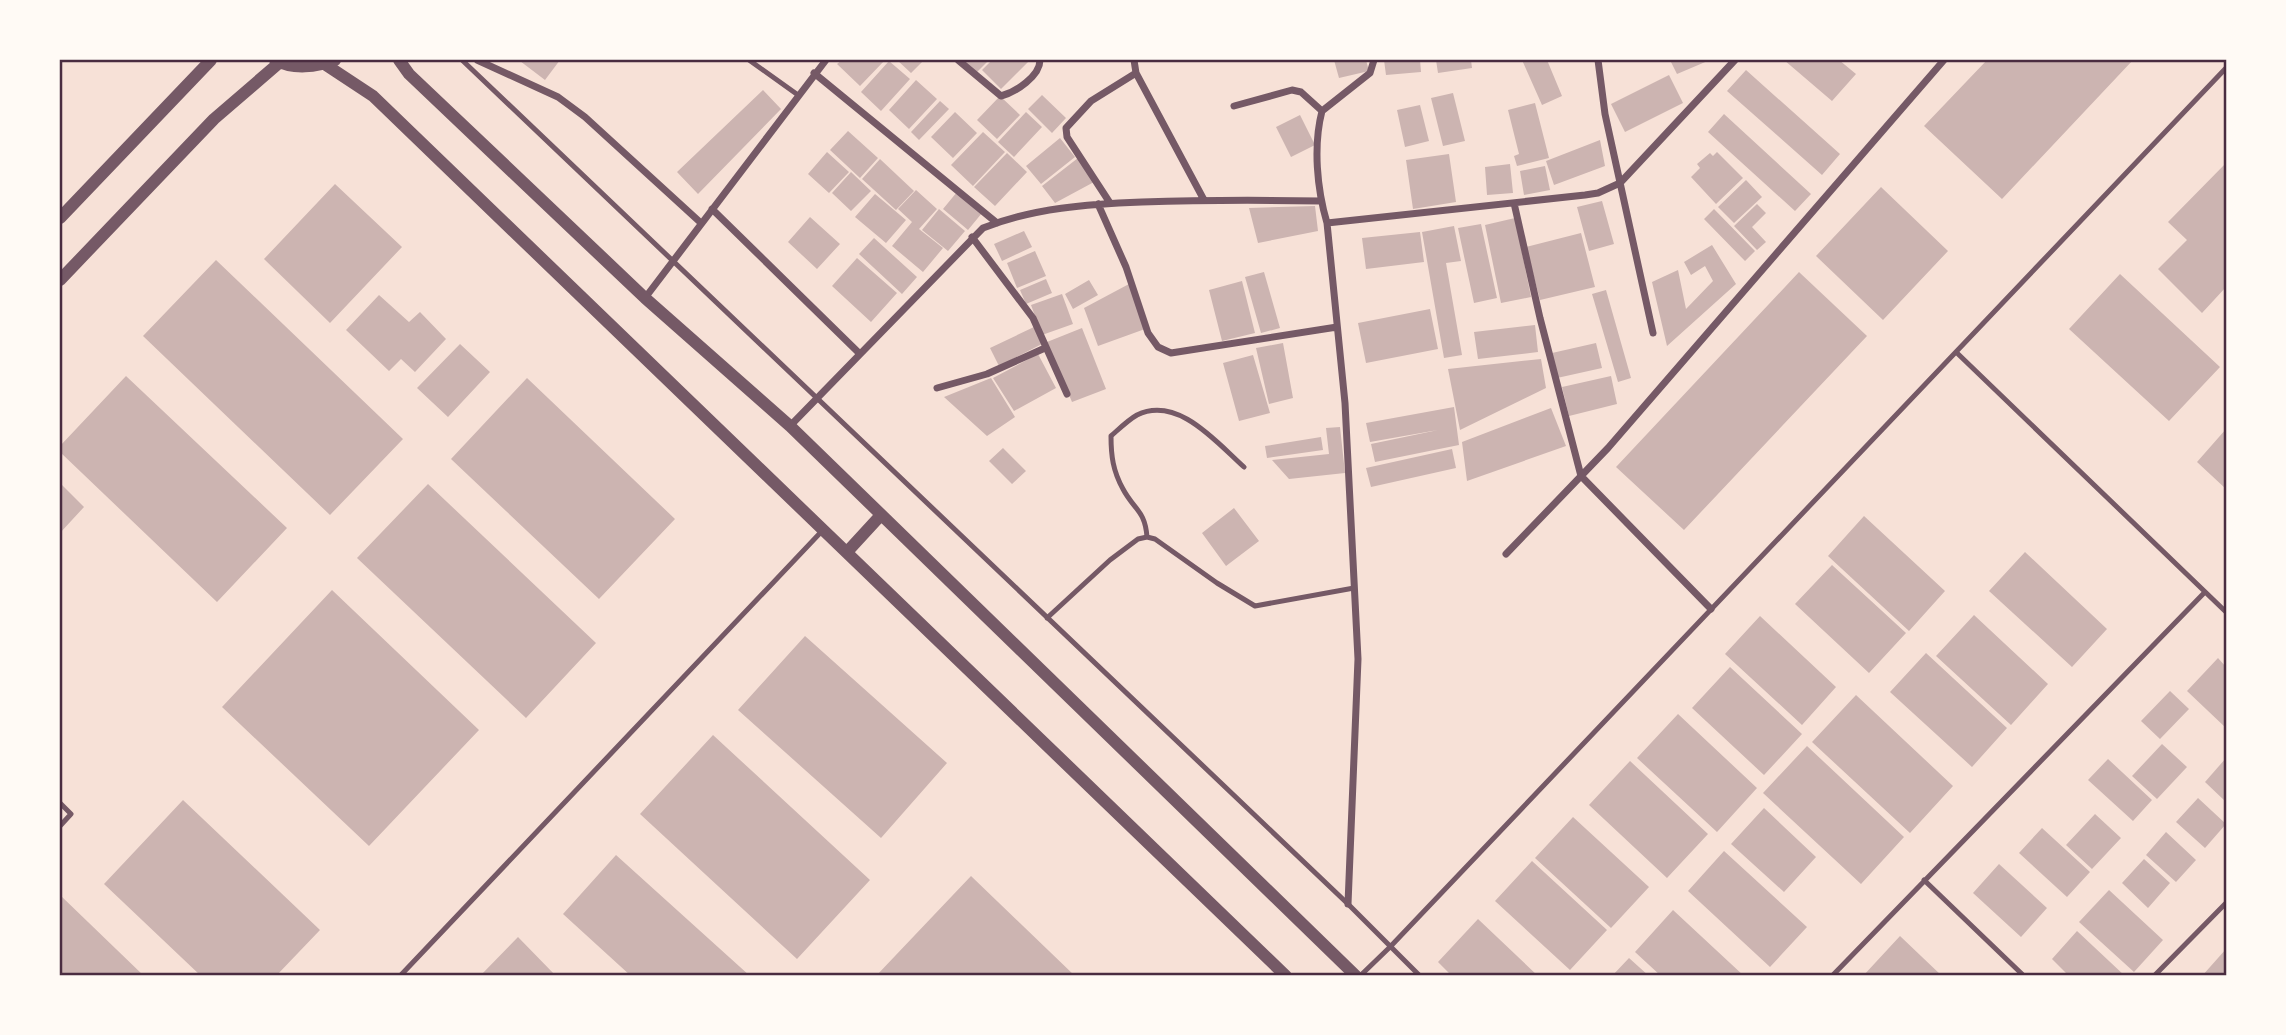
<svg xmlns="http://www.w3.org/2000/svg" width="2286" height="1035" font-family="'Titillium Web',sans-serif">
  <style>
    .building { fill: #ccb4b1 }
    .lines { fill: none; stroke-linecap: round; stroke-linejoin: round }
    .service { stroke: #755966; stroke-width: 5 }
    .minor { stroke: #755966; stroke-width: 7 }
    .tertiary { stroke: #755966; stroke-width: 12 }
    .neatline { fill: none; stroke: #4a2c40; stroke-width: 2.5 }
  </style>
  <rect width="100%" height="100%" fill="#f7e1d7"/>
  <path class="building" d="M521,60H560L545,80L520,61Z
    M842,60H885L860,86L837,64Z
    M897,60H924L911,73Z
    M963,60H989L976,73Z
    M992,60H1030L1001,89L982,70Z
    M1334,60H1366L1369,71L1339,78Z
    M1384,60H1420L1421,72L1386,75Z
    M1436,60H1471L1472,68L1438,73Z
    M1522,60H1547L1562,96L1542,105Z
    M1670,60H1710L1677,74Z
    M1784,60H1839L1856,74L1832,101Z
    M1987,60H2133L2002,199L1924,126Z
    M889,61L910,79L881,111L861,92Z
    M1746,70L1840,154L1822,175L1727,91Z
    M1669,75L1683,103L1625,132L1611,104Z
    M916,80L937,99L909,129L889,110Z
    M763,90L781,109L698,194L677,172Z
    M1453,93L1465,141L1443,146L1431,98Z
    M1042,95L1066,118L1052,133L1028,109Z
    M1000,96L1020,115L997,139L977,120Z
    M940,101L949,109L919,140L911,132Z
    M1535,103L1549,158L1517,166L1514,156L1519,154L1508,110Z
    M1420,105L1429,141L1405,147L1397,110Z
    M955,112L977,133L953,158L931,137Z
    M1026,112L1042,127L1014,157L998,142Z
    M1724,114L1811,194L1795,211L1708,132Z
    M1300,115L1315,145L1291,157L1276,127Z
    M848,131L878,158L860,178L830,150Z
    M983,132L1005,152L973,186L951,165Z
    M1060,138L1075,157L1041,184L1026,166Z
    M1600,140L1605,166L1554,185L1546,161Z
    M827,152L849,172L829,193L808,174Z
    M1717,152L1743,178L1716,204L1691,177L1700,168L1697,164L1710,153L1713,156Z
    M1007,153L1027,172L995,206L974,187Z
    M1449,154L1456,202L1413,209L1406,160Z
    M1078,158L1094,182L1055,203L1042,186Z
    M880,159L914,191L896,210L862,179Z
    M2226,163V287L2202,313L2158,269L2187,240L2168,222Z
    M1510,164L1513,193L1487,195L1485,167Z
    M1545,166L1550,190L1524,195L1520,171Z
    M851,172L871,191L851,211L832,193Z
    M1746,180L1762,197L1734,223L1718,207Z
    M335,184L402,247L330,323L264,259Z
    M1881,187L1948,251L1883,320L1816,256Z
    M916,190L937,209L919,229L943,248L923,272L892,246L912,222L898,209Z
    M957,192L982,213L968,230L943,209Z
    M875,194L906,220L886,243L855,217Z
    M1602,201L1614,244L1589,251L1577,207Z
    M1757,204L1766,213L1752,227L1766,242L1757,250L1734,226Z
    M1315,206L1318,231L1258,243L1249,208Z
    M939,209L965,231L948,251L922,230Z
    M1714,209L1755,251L1745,261L1704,219Z
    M810,217L840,244L817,269L788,242Z
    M1515,218L1531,297L1501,303L1485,225Z
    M1481,224L1497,298L1474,303L1458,228Z
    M1454,226L1461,261L1446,263L1462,355L1444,358L1422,232Z
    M1024,231L1032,247L1002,261L994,244Z
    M1420,232L1424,262L1366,269L1362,238Z
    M1581,233L1595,287L1540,300L1526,247Z
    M874,238L917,277L902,294L859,254Z
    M1712,245L1736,284L1667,346L1652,282L1678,270L1686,309L1713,281L1705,266L1691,275L1684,262Z
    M1035,251L1046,276L1017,288L1007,263Z
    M857,258L897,293L871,322L832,286Z
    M216,260L403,439L330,515L143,336Z
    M1264,272L1280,328L1261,333L1245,277Z
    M1799,272L1867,336L1684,530L1616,467Z
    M2120,274L2220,367L2169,421L2069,329Z
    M1046,279L1052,293L1026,304L1020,290Z
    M1089,280L1098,295L1073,309L1065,294Z
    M1242,281L1255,333L1222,341L1209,290Z
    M1129,284L1145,329L1098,346L1084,308Z
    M1606,290L1631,378L1618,382L1592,294Z
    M1062,294L1073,324L1042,335L1031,305Z
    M379,295L409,322L420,312L446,339L415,372L401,359L389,371L346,330Z
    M1430,309L1438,349L1366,363L1358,323Z
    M1535,325L1538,352L1478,359L1474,332Z
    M1034,327L1042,344L999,366L990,348Z
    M1082,328L1106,389L1072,402L1047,342Z
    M1283,343L1293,398L1269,404L1256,348Z
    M1596,343L1602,368L1557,378L1552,353Z
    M460,344L490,372L448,417L417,388Z
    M1038,354L1056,388L1014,411L993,378Z
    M1253,355L1270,413L1239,421L1223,363Z
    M1541,359L1546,388L1460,430L1448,369Z
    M126,376L287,528L217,602L60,452V446Z
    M1611,376L1617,404L1569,416L1562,387Z
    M527,378L675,519L599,599L451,459Z
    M991,378L1015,417L987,436L944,397Z
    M1454,407L1459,445L1375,462L1371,444L1438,430L1370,442L1366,423Z
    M1551,408L1566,446L1467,481L1462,442Z
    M1340,427L1345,473L1289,479L1272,460L1329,454L1326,428Z
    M2226,429V489L2197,462Z
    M1321,437L1323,450L1267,458L1265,446Z
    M1003,448L1026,471L1012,484L989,461Z
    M1452,449L1456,468L1371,487L1366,468Z
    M60,483L84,507L60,533Z
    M428,484L596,643L526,718L357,558Z
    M1234,508L1259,541L1226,566L1202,533Z
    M1864,516L1945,591L1909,631L1828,556Z
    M2025,552L2107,629L2072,667L1989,591Z
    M1832,565L1906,633L1869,673L1795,604Z
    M332,590L479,730L369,846L222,707Z
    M1974,615L2048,684L2011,725L1936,656Z
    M1760,616L1836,687L1802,725L1725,654Z
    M805,636L947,763L881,838L738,710Z
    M1926,653L2007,728L1972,767L1890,692Z
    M2218,658L2226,667V728L2187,691Z
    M1730,667L1802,734L1764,775L1692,708Z
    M2170,691L2189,709L2160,739L2141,721Z
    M1856,695L1953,786L1910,833L1812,742Z
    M1678,714L1757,788L1717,832L1637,758Z
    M713,735L870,880L797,959L640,814Z
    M2162,744L2187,767L2157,799L2132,776Z
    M1807,746L1904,837L1861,884L1763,793Z
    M2226,758V802L2205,782Z
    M2108,759L2152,800L2133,821L2088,780Z
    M1630,761L1708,834L1667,878L1589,805Z
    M2198,798L2226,824L2205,848L2176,822Z
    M183,800L320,930L276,976H201L104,884Z
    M1764,808L1816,857L1784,892L1731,844Z
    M2095,814L2121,838L2092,869L2066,845Z
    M1573,817L1649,887L1611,928L1535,858Z
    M2042,828L2090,872L2067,897L2019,853Z
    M2166,832L2196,860L2176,882L2146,855Z
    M1724,851L1807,927L1770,967L1688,891Z
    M616,855L750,976H631L563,914Z
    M2144,859L2170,883L2148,908L2122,883Z
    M1532,861L1607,930L1570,970L1495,901Z
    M1999,864L2047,908L2021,937L1973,893Z
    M971,876L1075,976H876Z
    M2109,890L2163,940L2134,972L2079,922Z
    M60,895L144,976H60Z
    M1673,910L1744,976H1661L1635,952Z
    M1478,919L1538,976H1452L1438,962Z
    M2077,931L2125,976H2069L2052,959Z
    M1900,936L1942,976H1863Z
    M518,937L556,976H480Z
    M2226,949V976H2202Z
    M1629,958L1649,976H1612Z"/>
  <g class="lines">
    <path class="service" d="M462,60L1348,904L1420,976
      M749,60L798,95
      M1956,352L2226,612
      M1147,537C1145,510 1134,510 1123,489C1113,471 1111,456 1111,436C1119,429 1128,420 1137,415C1178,395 1217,443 1244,467
      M1047,618L1110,560L1138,539L1147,537L1155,539L1217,583L1255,606L1354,588
      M60,803L71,814L60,826
      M1924,880L2024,976
      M400,976L822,531
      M1360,976L1390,947L2226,68
      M1832,976L2205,592
      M2154,976L2226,903"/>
    <path class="minor" d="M477,60L558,97L585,117L701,223
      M958,60L1001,96C1016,92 1040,76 1040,60
      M1134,60L1136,73L1204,200
      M1598,60L1605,114L1653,333
      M814,73L997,223
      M1234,106L1292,90L1301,92L1322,111
      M1110,203L1067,137L1066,128L1091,101L1136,73
      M1514,203L1540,318L1581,476L1711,609
      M1098,204L1126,267L1148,333L1158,347L1171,353L1337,327
      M712,209L860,354
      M1327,223L1585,195L1598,193L1620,183L1735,60
      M972,237L1033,318L1067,394
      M645,298L826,60
      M937,388L987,374L1045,348
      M790,426L983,228C1033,208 1089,204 1142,202C1202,200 1261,200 1321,201
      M1506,554L1608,448L1944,60
      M1348,904L1358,659L1345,403L1327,223C1317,189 1313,146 1322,111L1370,73L1374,60"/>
    <path class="tertiary" d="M275,60C293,70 317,67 335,60
      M399,60L409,74L645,298L790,426L1356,976
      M323,63L373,96L1286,976
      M60,218L211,60
      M60,280L214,119L279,63
      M847,552L881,515"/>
  </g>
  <rect width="2286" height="1035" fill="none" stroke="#fffaf5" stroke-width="122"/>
  <rect x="61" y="61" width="2164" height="913" class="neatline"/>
</svg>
